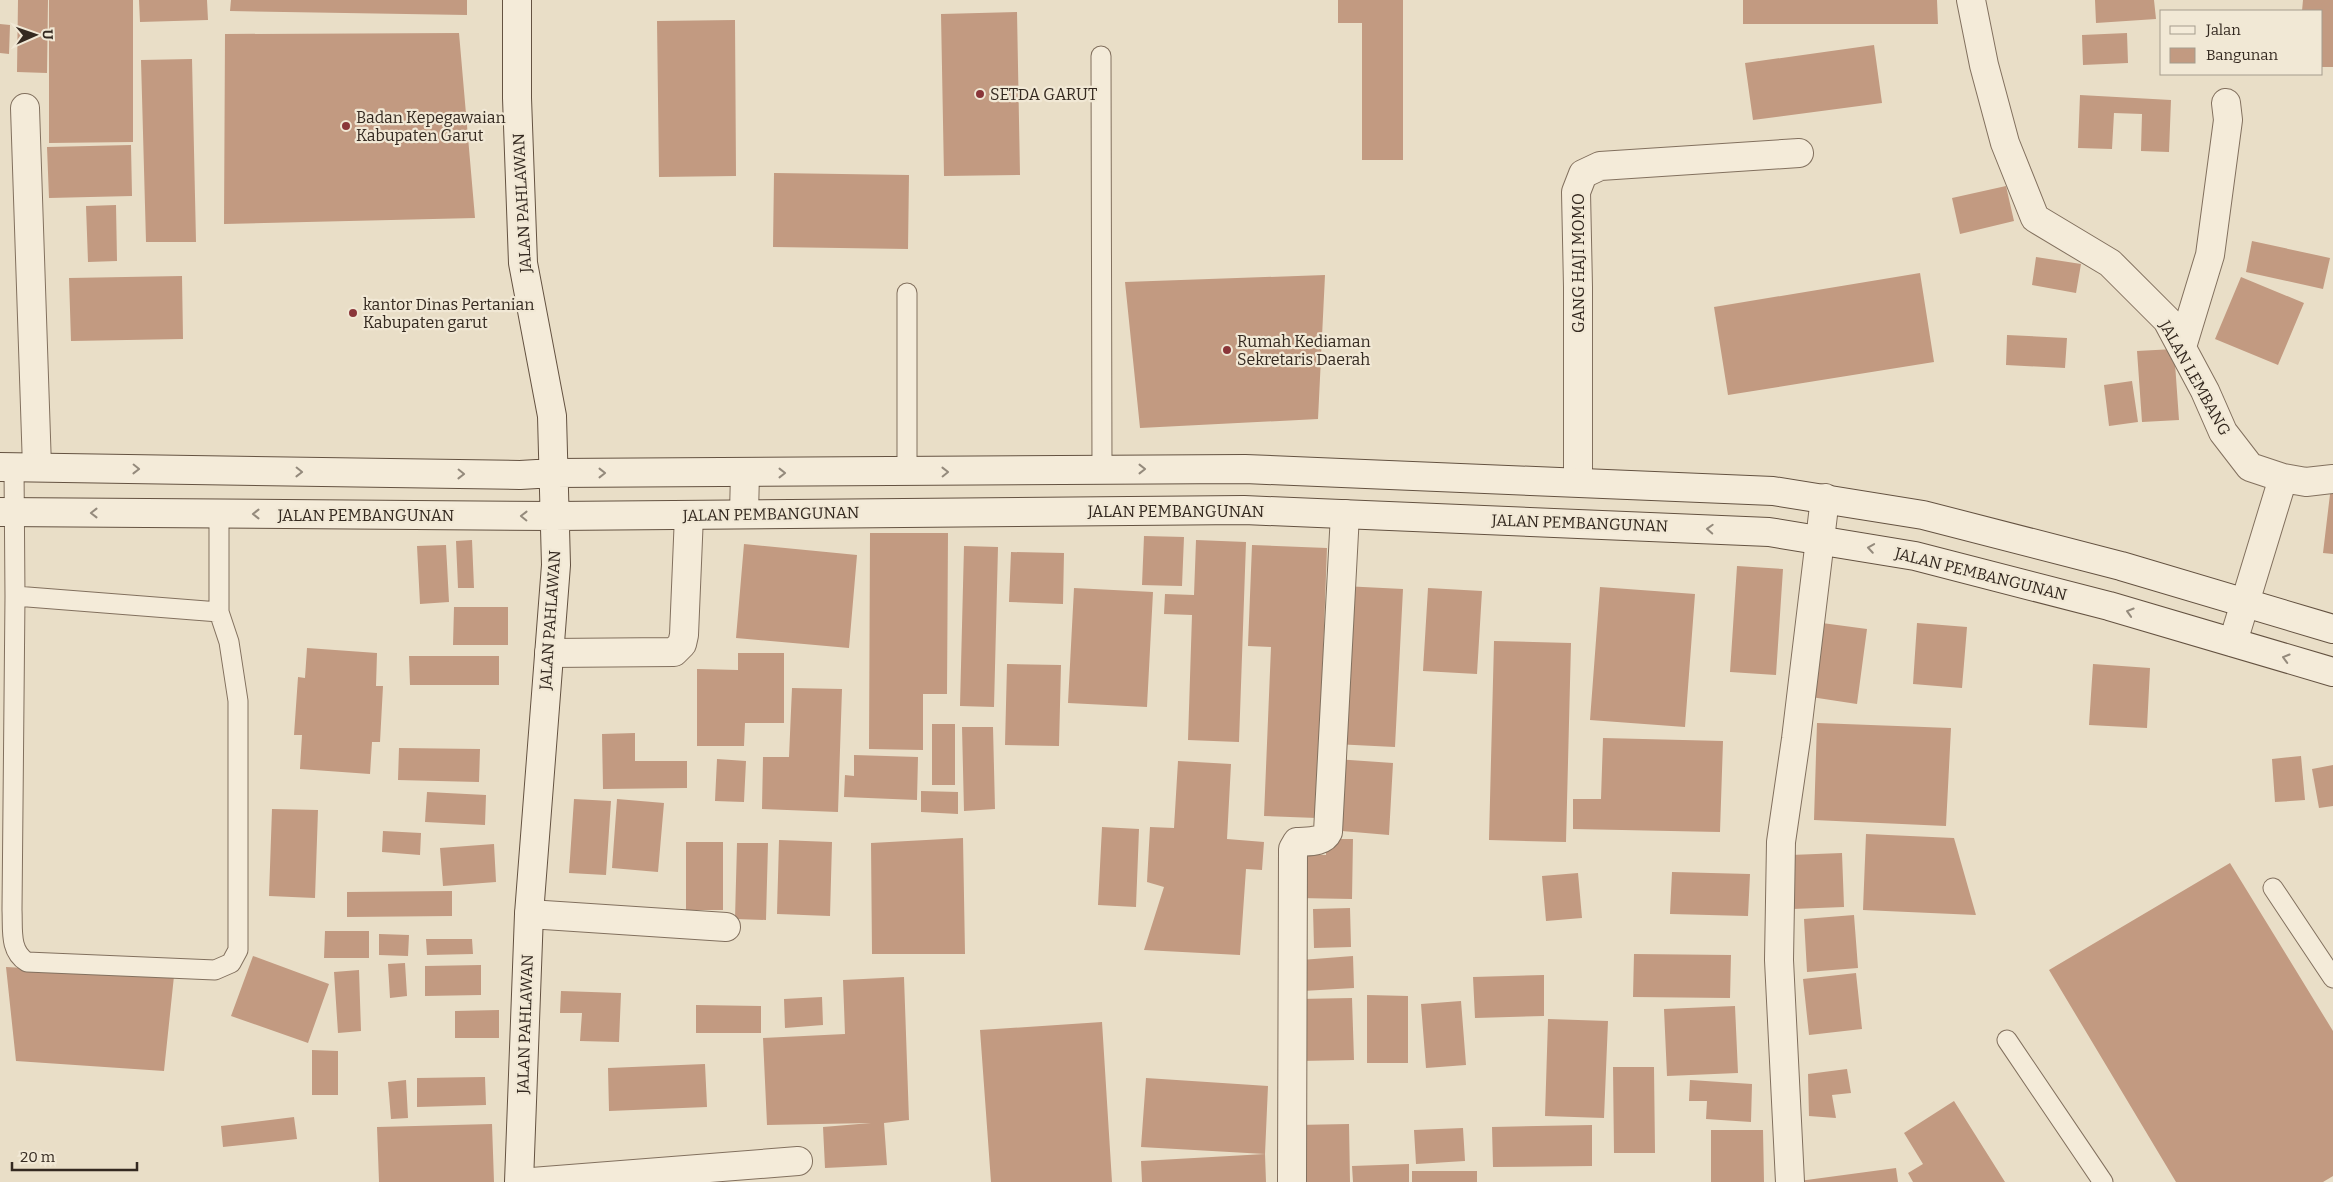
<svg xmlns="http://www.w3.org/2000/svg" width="2333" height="1182" font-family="Bitter,serif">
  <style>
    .building { fill: #c29a81 }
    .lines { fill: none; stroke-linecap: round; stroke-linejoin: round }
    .service-casing { stroke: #82705e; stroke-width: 21 }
    .minor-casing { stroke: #82705e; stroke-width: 30 }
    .tertiary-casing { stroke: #82705e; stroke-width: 30 }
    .secondary-casing { stroke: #645241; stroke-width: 30 }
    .service { stroke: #f4ebd9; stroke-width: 19 }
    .minor { stroke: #f4ebd9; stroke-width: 28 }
    .tertiary { stroke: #f4ebd9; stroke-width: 28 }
    .secondary { stroke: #f4ebd9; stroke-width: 28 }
    .oneway { stroke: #948a7c }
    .poi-dot { fill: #8a3639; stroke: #f1e8d5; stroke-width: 2 }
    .labels { text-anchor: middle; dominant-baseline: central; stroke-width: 4.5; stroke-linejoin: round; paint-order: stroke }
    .poi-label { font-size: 16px; fill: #342920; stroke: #f1e8d5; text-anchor: start }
    .street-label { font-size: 16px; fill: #342920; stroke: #f1e8d5 }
  </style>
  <rect width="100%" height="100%" fill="#e9dec7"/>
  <path class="building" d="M18,0H48L47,73L17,72Z
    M49,0H133V142L49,143Z
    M139,0H207L208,20L140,22Z
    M231,0H467V15L230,11Z
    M1338,0H1403V160H1362V23H1338Z
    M1743,0H1937L1938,24H1743Z
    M2095,0H2154L2156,19L2096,23Z
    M2303,0H2333V67H2322V11H2302Z
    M1017,12L1020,175L944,176L941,14Z
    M735,20L736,176L659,177L657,21Z
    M0,24L10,25L9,54L0,53Z
    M459,33L475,218L224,224L225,34Z
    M2127,33L2128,63L2083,65L2082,35Z
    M1874,45L1882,103L1753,120L1745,63Z
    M192,59L196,242H146L141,60Z
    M2080,95L2171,100L2169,152L2141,151L2142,114L2114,113L2112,149L2078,148Z
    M131,145L132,196L49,198L47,147Z
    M774,173L909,175L908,249L773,247Z
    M2006,186L2014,221L1960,234L1952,198Z
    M116,205L117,261L88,262L86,206Z
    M2252,241L2330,258L2323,289L2246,272Z
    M2036,257L2081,264L2076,293L2032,285Z
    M1920,273L1934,362L1728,395L1714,307Z
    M1325,275L1318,419L1140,428L1125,282Z
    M182,276L183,339L71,341L69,278Z
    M2241,277L2304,303L2278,365L2215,339Z
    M2007,335L2067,338L2065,368L2006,365Z
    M2174,349L2179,420L2142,422L2137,351Z
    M2132,381L2138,422L2109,426L2104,385Z
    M2331,486H2333V554L2323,553Z
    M870,533H948L947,694H923V750L869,749Z
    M1144,536L1184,537L1182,586L1142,585Z
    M472,540L474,588H458L456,541Z
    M1196,540L1246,542L1239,742L1188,740L1192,615L1164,614L1165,594L1194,595Z
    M744,544L857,555L849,648L736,638Z
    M446,545L449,602L420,604L417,546Z
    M1252,545L1327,548L1317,818L1264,816L1271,647L1248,646Z
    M964,546L998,547L994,707L960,706Z
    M1011,552L1064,553L1063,604L1009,602Z
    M1737,566L1783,569L1776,675L1730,672Z
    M1343,586L1403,589L1395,747L1334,744Z
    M1600,587L1695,594L1685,727L1590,720Z
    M1074,588L1153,592L1147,707L1068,703Z
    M1428,588L1482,591L1477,674L1423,671Z
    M454,607H508V645H453Z
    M1822,623L1867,629L1857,704L1811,697Z
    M1917,623L1967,627L1962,688L1913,684Z
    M1494,641L1571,643L1566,842L1489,840Z
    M307,648L377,653L376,686H383L380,742H372L370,774L300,769L302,735H294L298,677L305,678Z
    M738,653H784V723H745L744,746H697V669L738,670Z
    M409,656H499V685H410Z
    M1007,664L1061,665L1059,746L1005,745Z
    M2093,664L2150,668L2147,728L2089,725Z
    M792,688L842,689L838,812L762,809L763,757H789Z
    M1817,723L1951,728L1946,826L1814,820Z
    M932,724H955V785H932Z
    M962,727H993L995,809L964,811Z
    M635,733V761H687V788L603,789L602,734Z
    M1603,738L1723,741L1720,832L1573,829V799H1601Z
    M399,748L480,749L479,782L398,780Z
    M854,755L918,757L917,800L844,797L845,775L854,776Z
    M2301,756L2305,800L2275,802L2272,759Z
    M717,759L746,761L744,802L715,801Z
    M1335,759L1393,763L1389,835L1330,830Z
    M1178,761L1231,764L1227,839L1264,842L1262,870L1246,869L1240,955L1144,950L1164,887L1147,882L1150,827L1174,828Z
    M2333,765V806L2319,808L2312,769Z
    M921,791L958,792V814L921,812Z
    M427,792L486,795L485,825L425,822Z
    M574,799L611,801L606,875L569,873Z
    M617,799L664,803L658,872L612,868Z
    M272,809L318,810L315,898L269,896Z
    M1102,827L1139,829L1136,907L1098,905Z
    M383,831L421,833L420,855L382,852Z
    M1866,834L1954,838L1976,915L1863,910Z
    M963,838L965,954H872L871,843Z
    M1326,839H1353L1352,899L1298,898V854L1326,855Z
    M779,840L832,842L830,916L777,914Z
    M686,842H723V910H686Z
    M737,843H768L766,920L735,919Z
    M494,844L496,882L443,886L440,848Z
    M1842,853L1844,907L1792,909L1790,855Z
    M2230,863L2333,1031V1176L2323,1182H2176L2049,970Z
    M1672,872L1750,874L1748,916L1670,914Z
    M1578,873L1582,918L1546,921L1542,876Z
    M452,891V916L347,917V892Z
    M1350,908L1351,947L1314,948L1313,909Z
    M1854,915L1858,968L1807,972L1804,919Z
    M325,931H369V958H324Z
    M379,934L409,935L408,956L379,955Z
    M426,939H472L473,954L427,955Z
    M1634,954L1731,955L1730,998L1633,997Z
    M253,956L329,984L308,1043L231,1016Z
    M1353,956L1354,988L1303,991L1301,960Z
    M405,963L407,996L390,998L388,964Z
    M481,965V995L425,996V966Z
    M6,967L174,976L164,1071L16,1061Z
    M359,970L361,1031L338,1033L334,972Z
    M1856,973L1862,1029L1809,1035L1803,979Z
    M1544,975V1016L1475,1018L1473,977Z
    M904,977L909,1120L884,1123L887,1165L825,1168L823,1127L871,1123L767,1125L763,1038L845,1034L843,980Z
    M561,991L621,993L619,1042L580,1041L582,1013H560Z
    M1367,995L1408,996V1063H1367Z
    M822,997L823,1025L785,1028L784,999Z
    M1352,998L1354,1060L1299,1061L1298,999Z
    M1461,1001L1466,1065L1426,1068L1421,1004Z
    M696,1005L761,1006V1033H696Z
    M1735,1006L1738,1073L1667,1076L1664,1009Z
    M499,1010V1038H455V1011Z
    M1548,1019L1608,1021L1604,1118L1545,1116Z
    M1102,1022L1112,1182H991L980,1030Z
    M312,1050L338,1051V1095H312Z
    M705,1064L707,1107L609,1111L608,1068Z
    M1613,1067H1654L1655,1153H1614Z
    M1847,1069L1851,1093L1832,1095L1836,1118L1809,1116L1808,1074Z
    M485,1077L486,1105L417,1107V1078Z
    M1146,1078L1268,1086L1265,1154L1141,1147Z
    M406,1080L408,1118L391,1119L388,1082Z
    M1690,1080L1752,1084L1751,1122L1706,1119L1707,1101H1689Z
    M1954,1101L2005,1182H1913L1908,1173L1923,1164L1904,1133Z
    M294,1117L297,1139L223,1147L221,1126Z
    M492,1124L494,1182H379L377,1127Z
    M1349,1124L1350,1182H1297L1295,1125Z
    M1592,1125V1166L1493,1167L1492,1127Z
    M1463,1128L1465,1161L1416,1164L1414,1130Z
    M1711,1130H1763L1764,1182H1711Z
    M1265,1154L1266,1182H1142L1141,1161Z
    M1409,1164V1182H1353L1352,1166Z
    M1896,1168L1898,1182H1799V1181Z
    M1412,1171H1477V1182H1412Z"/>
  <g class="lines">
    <g class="service-casing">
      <path id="service" d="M1101,56L1102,469
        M14,467L15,596L219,612V514
        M907,472V293
        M15,596L12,910C13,929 9,951 27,962L215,970L231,963L238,950V701L229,642L219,612
        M2273,888L2333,978
        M2007,1040L2103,1182"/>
    </g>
    <g class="minor-casing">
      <path id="minor" d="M1971,0L1984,65L2005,143L2035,218L2110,263L2167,320L2205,391L2223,432L2250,467L2283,478L2306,482L2333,479
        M25,108L37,467
        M2182,347L2210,255L2228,120L2226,103
        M1578,481V287L1576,192L1583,174L1600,166L1799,153
        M2233,642L2283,478
        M549,653L674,652L682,644L684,635L689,515
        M529,914L726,927
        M532,1182L798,1161
        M1292,1182L1293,849L1297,842C1307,841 1323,843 1328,832L1345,514
        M1790,1182L1779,960L1781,842L1796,739L1825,498"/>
    </g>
    <g class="tertiary-casing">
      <path id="tertiary" d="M744,514L745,473"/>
    </g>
    <g class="secondary-casing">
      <path id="secondary" d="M517,0V98L523,263L552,416L556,565L529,914L519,1182
        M0,467L520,475L554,473L1245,469L1773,491L1923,515L2121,566L2333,629
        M0,512L554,516L1244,510L1769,532L1915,556L2109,606L2333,672"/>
    </g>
    <use href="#service" class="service"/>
    <use href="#minor" class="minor"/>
    <use href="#tertiary" class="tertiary"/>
    <use href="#secondary" class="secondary"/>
  </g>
  <defs><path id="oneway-chevron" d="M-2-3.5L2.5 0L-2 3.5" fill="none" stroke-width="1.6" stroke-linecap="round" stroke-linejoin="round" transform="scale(1.25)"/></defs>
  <g class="oneway">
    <use href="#oneway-chevron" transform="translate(136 469) rotate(1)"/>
    <use href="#oneway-chevron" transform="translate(1142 469)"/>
    <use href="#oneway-chevron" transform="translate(299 472) rotate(1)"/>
    <use href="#oneway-chevron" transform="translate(945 472) rotate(-1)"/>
    <use href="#oneway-chevron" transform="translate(602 473)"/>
    <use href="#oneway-chevron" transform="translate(782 473)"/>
    <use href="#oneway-chevron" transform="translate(461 474) rotate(1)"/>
    <use href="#oneway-chevron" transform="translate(94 513) rotate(-180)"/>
    <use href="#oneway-chevron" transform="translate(256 514) rotate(-180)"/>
    <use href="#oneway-chevron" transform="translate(524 516) rotate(-179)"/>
    <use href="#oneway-chevron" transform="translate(1710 529) rotate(-177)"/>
    <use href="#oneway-chevron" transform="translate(1871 548) rotate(-171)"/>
    <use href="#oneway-chevron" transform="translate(2130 612) rotate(-163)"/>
    <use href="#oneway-chevron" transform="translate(2286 658) rotate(-164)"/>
  </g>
  <g class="poi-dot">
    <circle cx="980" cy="94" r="5"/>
    <circle cx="346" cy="126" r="5"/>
    <circle cx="353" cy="313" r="5"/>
    <circle cx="1227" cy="350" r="5"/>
  </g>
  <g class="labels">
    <g class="poi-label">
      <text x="990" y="94">SETDA GARUT</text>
      <text x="356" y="117">Badan Kepegawaian<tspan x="356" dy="18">Kabupaten Garut</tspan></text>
      <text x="363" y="304">kantor Dinas Pertanian<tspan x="363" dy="18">Kabupaten garut</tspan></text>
      <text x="1237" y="341">Rumah Kediaman<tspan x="1237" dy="18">Sekretaris Daerah</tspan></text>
    </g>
    <g class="street-label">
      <text transform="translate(522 203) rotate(-93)">JALAN PAHLAWAN</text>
      <text transform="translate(1578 263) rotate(-90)">GANG HAJI MOMO</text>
      <text transform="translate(2195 378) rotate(61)">JALAN LEMBANG</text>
      <text x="1176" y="511">JALAN PEMBANGUNAN</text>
      <text transform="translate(771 514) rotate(-1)">JALAN PEMBANGUNAN</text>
      <text x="366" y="515">JALAN PEMBANGUNAN</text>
      <text transform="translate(1580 523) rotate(2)">JALAN PEMBANGUNAN</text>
      <text transform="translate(1981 574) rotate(14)">JALAN PEMBANGUNAN</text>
      <text transform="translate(550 620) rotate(-86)">JALAN PAHLAWAN</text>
      <text transform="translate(525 1024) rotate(-88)">JALAN PAHLAWAN</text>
    </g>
  </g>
  <rect x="2160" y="10" width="162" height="65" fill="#f1e8d5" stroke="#a59c8d"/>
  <rect x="2170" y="26" width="25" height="8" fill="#f4ebd9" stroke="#a59c8d"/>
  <text x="2206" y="35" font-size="15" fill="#342920">Jalan</text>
  <rect x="2170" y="48" width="25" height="15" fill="#c29a81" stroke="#a59c8d"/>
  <text x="2206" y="60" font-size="15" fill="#342920">Bangunan</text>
  <g transform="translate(35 35) rotate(88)" stroke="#f1e8d5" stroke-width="4" paint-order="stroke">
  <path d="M0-4L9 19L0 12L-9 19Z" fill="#342920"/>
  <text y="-8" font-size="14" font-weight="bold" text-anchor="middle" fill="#342920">U</text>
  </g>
  <path d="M12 1162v8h125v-8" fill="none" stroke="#342920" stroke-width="2.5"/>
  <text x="20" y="1162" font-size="15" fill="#342920" stroke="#f1e8d5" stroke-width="4" paint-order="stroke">20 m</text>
</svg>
